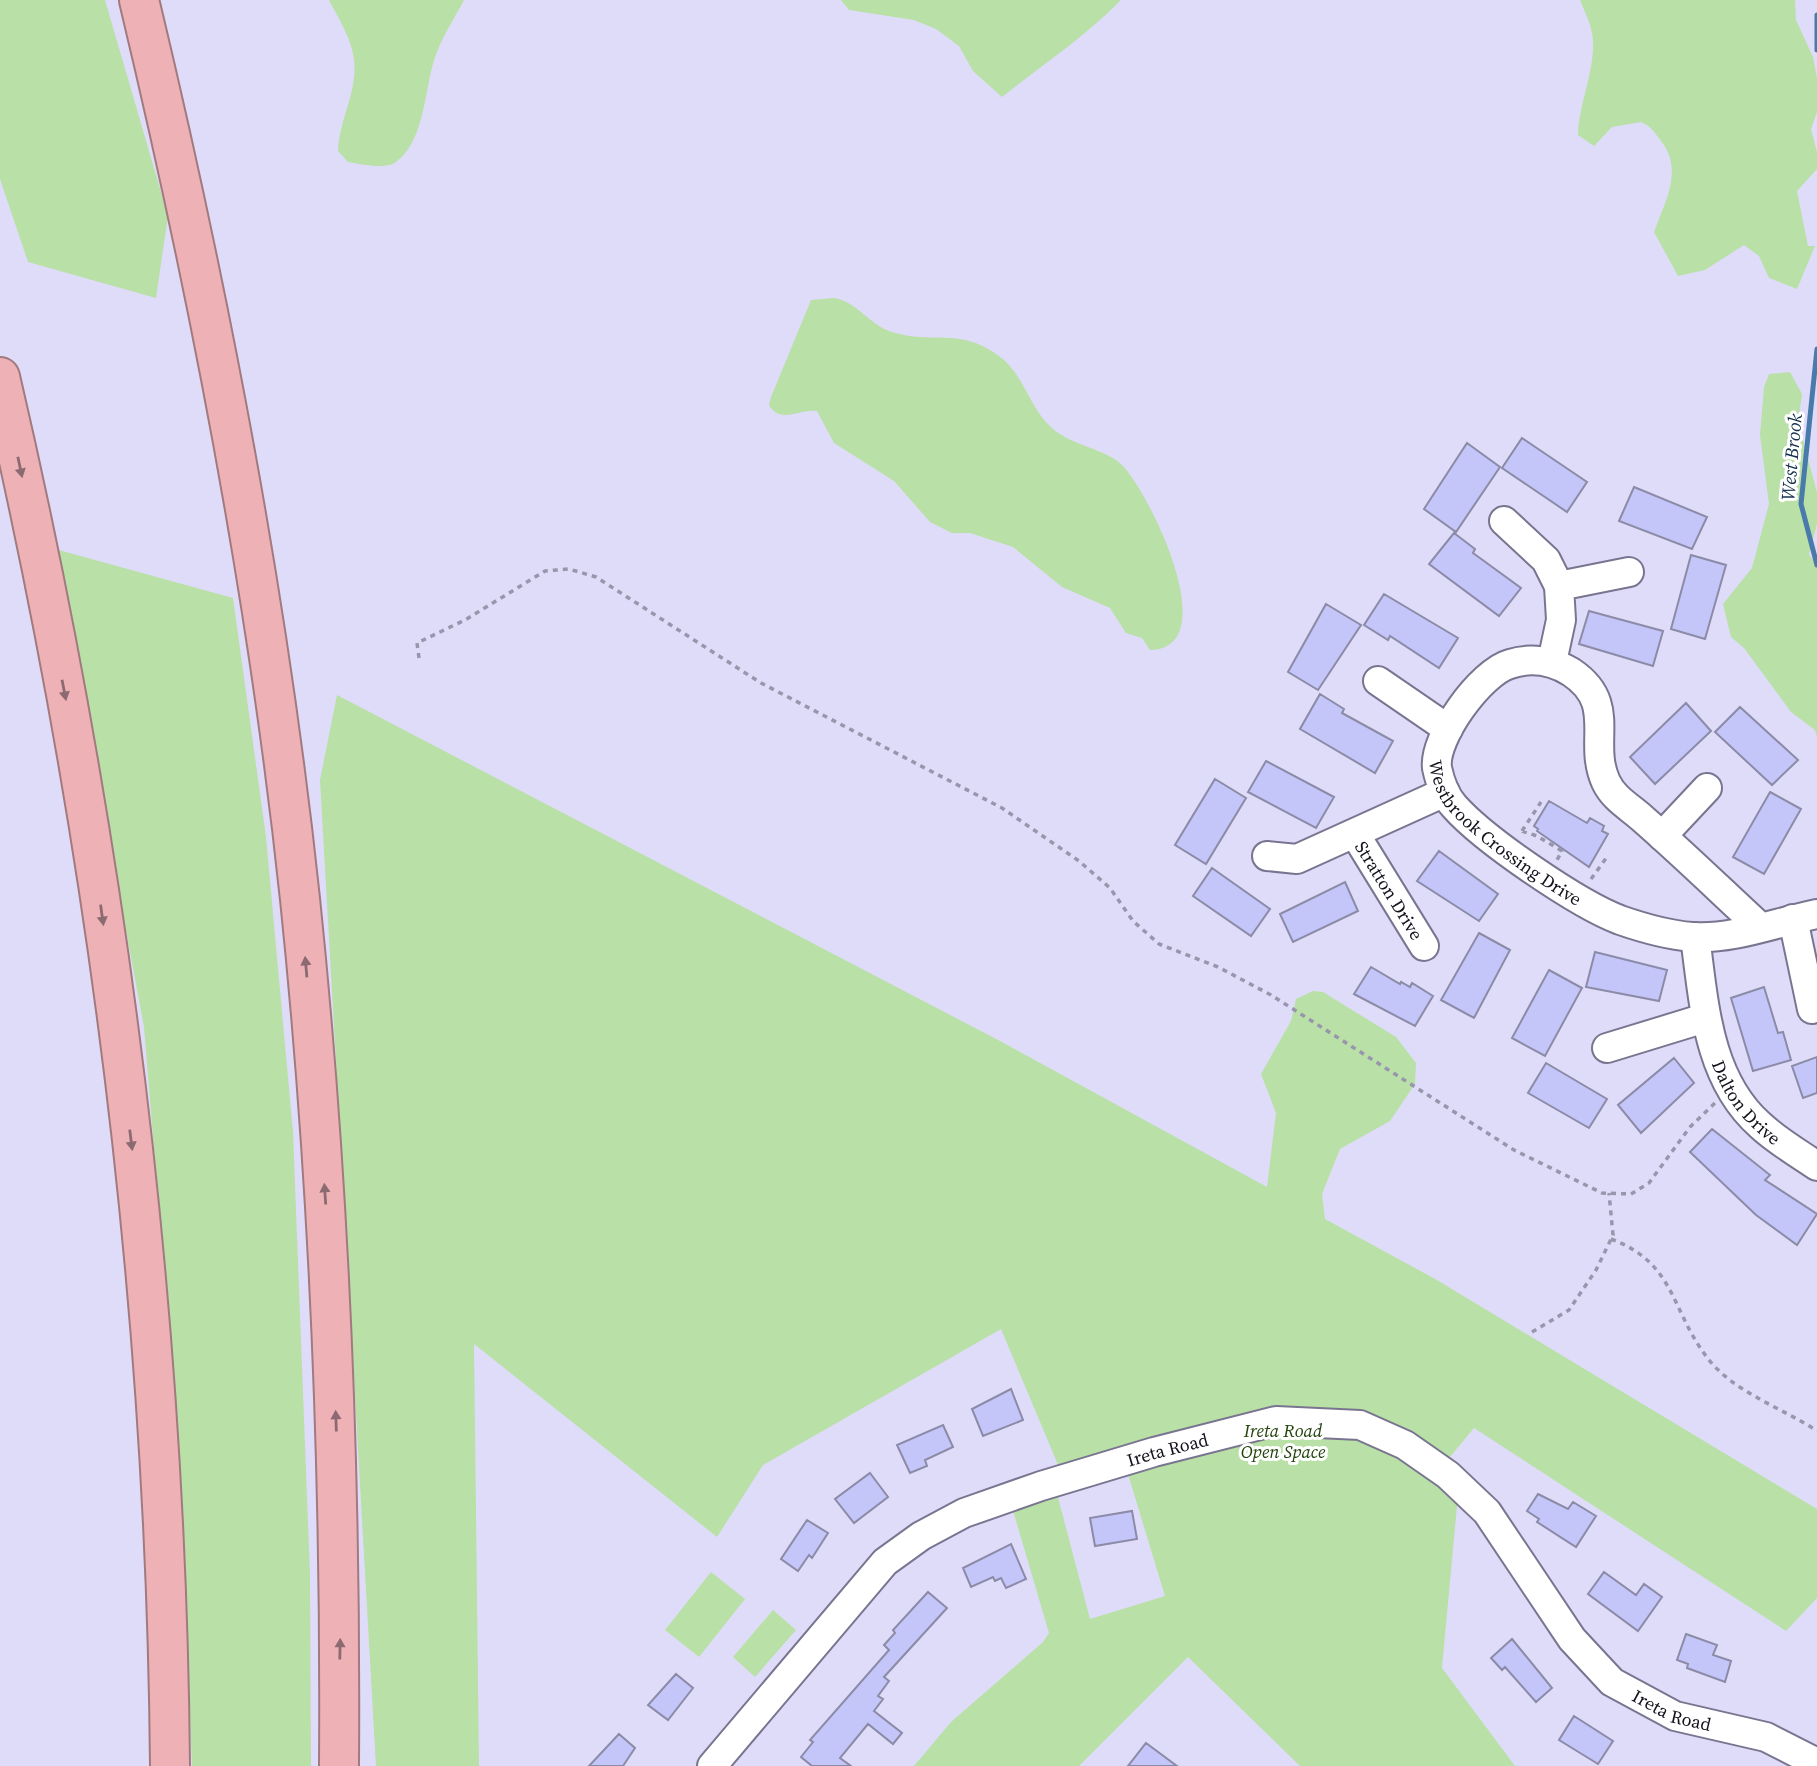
<svg xmlns="http://www.w3.org/2000/svg" width="1817" height="1766" font-family="'Source Serif 4',serif">
  <style>
    .green { fill: #b9e0a6 }
    .lines { fill: none; stroke-linecap: round; stroke-linejoin: round }
    .stream { stroke: #487aac; stroke-width: 5 }
    .building { fill: #c4c5f9; stroke: #8b8ba7; stroke-width: 2 }
    .minor-casing { stroke: #797590; stroke-width: 32 }
    .highway-casing { stroke: #a17a80; stroke-width: 42 }
    .path { stroke: #9896ac; stroke-width: 3.5; stroke-dasharray: 5 5; stroke-linecap: butt }
    .minor { stroke: #fff; stroke-width: 28 }
    .highway { stroke: #eeb2b6; stroke-width: 38 }
    .oneway { fill: #8b6a71 }
    .labels { text-anchor: middle; dominant-baseline: central; stroke-width: 6; stroke-linejoin: round; paint-order: stroke }
    .street-label { font-size: 18px; fill: #13121c; stroke: #fff }
    .park-label { font-size: 18px; font-style: italic; fill: #22430b; stroke: #fff }
    .water-label { font-size: 19px; font-style: italic; fill: #112f4a; stroke: #fff }
  </style>
  <rect width="100%" height="100%" fill="#dfdcf9"/>
  <path class="green" d="M0,0H105L168,216L156,298L28,262L0,179Z
    M329,0H464C455,17 444,34 437,52C424,83 427,139 396,162C385,170 361,164 348,162L338,151C339,120 358,91 354,60C352,39 338,18 329,0Z
    M841,0H1121C1085,37 1042,65 1002,97L973,71L959,46L936,29L914,20L849,10Z
    M1580,0H1795L1796,20L1813,57L1817,78V112L1811,129L1817,152V169L1797,191L1808,246H1815L1797,289L1769,278L1759,256L1744,245L1705,270L1678,276L1654,232C1665,202 1684,170 1661,141C1655,133 1651,126 1641,122L1612,127L1594,146L1578,135C1579,103 1594,74 1593,42C1593,27 1585,13 1580,0Z
    M834,298C858,302 869,325 892,332C932,345 959,326 999,356C1024,374 1029,408 1052,428C1072,446 1106,449 1122,465C1149,492 1226,648 1150,650L1142,638L1126,633L1110,608L1062,587L1013,547L970,533H952L930,522L894,481L834,443L817,411C799,408 781,425 769,405L771,397L811,300Z
    M1790,372L1802,394L1798,422L1817,492V524L1809,554L1817,566V737L1815,730L1791,712L1744,648L1731,637L1723,604L1752,568L1769,504L1760,435L1764,387L1769,374Z
    M55,549L233,598L266,837L293,1132L310,1575L311,1766H192L179,1456L144,1027Z
    M337,695L1000,1041L1267,1187L1276,1113L1261,1074L1291,1021L1296,999L1313,991L1323,992L1396,1037L1416,1063L1415,1084L1390,1121L1340,1149L1322,1194L1325,1219L1437,1280L1817,1509V1598L1786,1631L1474,1428L1440,1469L1459,1484L1442,1668L1515,1766H1300L1188,1657L1079,1766H914L951,1722L1043,1642L1049,1633L1009,1497L1054,1482L1090,1619L1165,1596L1124,1461L1064,1479L1001,1329L763,1465L717,1537L474,1344L479,1766H376L320,780Z
    M711,1572L745,1599L699,1657L665,1630Z
    M773,1610L796,1630L755,1677L733,1657Z"/>
  <g class="lines">
    <path class="stream" d="M1817,15V50
      M1817,349L1801,504L1817,565"/>
  </g>
  <path class="building" d="M1522,438L1587,482L1567,512L1502,468Z
    M1467,443L1500,467L1456,532L1424,509Z
    M1634,487L1707,517L1692,549L1619,521Z
    M1454,533L1475,549L1473,553L1521,588L1499,616L1429,564Z
    M1691,555L1726,565L1705,639L1671,629Z
    M1384,594L1458,638L1439,668L1390,636L1388,640L1364,625Z
    M1326,604L1361,625L1318,690L1288,672Z
    M1589,611L1663,631L1653,666L1579,644Z
    M1320,694L1344,709L1342,713L1393,741L1375,773L1300,729Z
    M1686,703L1711,731L1655,784L1630,757Z
    M1740,707L1798,760L1772,785L1715,732Z
    M1266,761L1334,797L1316,828L1248,792Z
    M1215,779L1246,798L1206,864L1175,845Z
    M1770,792L1801,809L1764,874L1733,857Z
    M1549,801L1587,823L1590,818L1604,826L1602,831L1608,834L1589,867L1537,831L1538,829L1534,826Z
    M1439,851L1498,894L1479,921L1417,881Z
    M1212,868L1270,909L1251,936L1193,896Z
    M1345,882L1358,911L1293,942L1280,914Z
    M1479,933L1510,950L1474,1018L1441,1000Z
    M1595,952L1667,970L1659,1001L1586,987Z
    M1371,967L1400,984L1401,982L1410,987L1412,983L1433,996L1415,1026L1354,994Z
    M1549,970L1582,988L1545,1056L1512,1038Z
    M1764,987L1778,1033L1783,1032L1791,1060L1753,1071L1731,998Z
    M1817,1057V1093L1803,1098L1792,1066Z
    M1674,1058L1694,1083L1641,1133L1618,1105Z
    M1546,1063L1607,1099L1589,1128L1528,1093Z
    M1712,1129L1770,1175L1765,1180L1817,1214L1797,1245L1756,1215L1690,1152Z
    M1011,1389L1023,1420L983,1436L972,1409Z
    M943,1425L953,1447L925,1460L927,1466L910,1473L897,1445Z
    M870,1473L888,1497L854,1523L835,1499Z
    M1538,1494L1568,1509L1573,1502L1596,1516L1576,1547L1537,1522L1539,1519L1527,1511Z
    M1132,1511L1137,1539L1095,1546L1090,1518Z
    M807,1520L828,1533L812,1558L809,1555L798,1571L781,1559Z
    M1011,1544L1026,1579L1006,1588L1001,1578L995,1581L993,1577L971,1587L963,1568Z
    M1604,1572L1636,1595L1644,1584L1662,1597L1638,1631L1588,1594Z
    M928,1592L947,1608L884,1677L889,1681L878,1696L883,1699L874,1711L902,1733L893,1744L868,1724L840,1758L851,1766H812L801,1757L813,1742L810,1740L889,1650L884,1645L895,1633L893,1630Z
    M1686,1634L1717,1645L1713,1655L1731,1661L1725,1682L1687,1668L1688,1664L1677,1660Z
    M1512,1639L1552,1688L1536,1702L1505,1667L1502,1670L1491,1658Z
    M676,1674L693,1688L668,1720L648,1705Z
    M1574,1716L1613,1741L1598,1764L1559,1740Z
    M619,1734L635,1748L623,1766H589Z
    M1146,1743L1177,1766H1128Z"/>
  <g class="lines">
    <g class="minor-casing">
      <g id="minor">
        <path d="M1504,521L1546,560L1559,586"/>
        <path d="M1552,662L1561,620L1559,586L1629,572"/>
        <path d="M1378,681L1448,729"/>
        <path id="s1" d="M1355,834L1424,946"/>
        <path d="M1662,836L1707,788"/>
        <path d="M1267,856L1297,859L1445,792"/>
        <path d="M1793,919L1812,1009"/>
        <path id="s2" d="M1760,927C1721,891 1683,854 1643,819C1630,807 1614,799 1606,782C1587,741 1619,704 1571,672C1553,661 1531,657 1510,664C1481,672 1433,738 1437,768C1440,782 1445,796 1454,806C1484,840 1578,904 1620,920C1643,928 1668,935 1692,937C1733,940 1777,922 1817,914"/>
        <path id="s3" d="M1695,937C1704,1002 1707,1078 1760,1125C1777,1141 1798,1153 1817,1166"/>
        <path d="M1607,1048L1705,1018"/>
        <path id="s4" d="M712,1766L885,1562L921,1536L964,1513L1041,1486L1154,1452L1276,1421L1360,1425L1405,1445L1448,1475L1487,1512L1572,1639L1612,1682L1675,1716L1766,1737L1817,1763"/>
      </g>
    </g>
    <g class="highway-casing">
      <path id="highway" d="M139,0C210,296 268,596 300,899C330,1187 341,1476 339,1766
        M0,377C106,832 166,1299 170,1766"/>
    </g>
    <path class="path" d="M419,658L417,643L465,620L545,571L569,569L596,577L761,683L1002,808L1079,861L1110,888L1133,921L1159,944L1218,967L1271,995L1514,1150L1602,1193L1631,1194L1649,1183L1690,1127L1715,1103
      M1522,831L1537,836L1562,851L1557,860
      M1522,831L1541,802
      M1591,879L1607,857
      M1611,1239C1675,1263 1670,1308 1706,1356C1732,1392 1781,1407 1817,1431
      M1532,1332L1569,1310L1596,1270L1613,1235L1609,1193"/>
    <use href="#minor" class="minor"/>
    <use href="#highway" class="highway"/>
  </g>
  <defs><path id="oneway-solid" d="M-6-.8H1V-3.2L6.5 0L1 3.2V.8H-6Z" transform="scale(1.75)"/></defs>
  <g class="oneway">
    <use href="#oneway-solid" transform="translate(20 467) rotate(78)"/>
    <use href="#oneway-solid" transform="translate(64 690) rotate(79)"/>
    <use href="#oneway-solid" transform="translate(102 915) rotate(82)"/>
    <use href="#oneway-solid" transform="translate(306 967) rotate(-95)"/>
    <use href="#oneway-solid" transform="translate(131 1140) rotate(83)"/>
    <use href="#oneway-solid" transform="translate(325 1194) rotate(-94)"/>
    <use href="#oneway-solid" transform="translate(336 1421) rotate(-92)"/>
    <use href="#oneway-solid" transform="translate(340 1649) rotate(-89)"/>
  </g>
  <g class="labels">
    <g class="street-label">
      <text stroke="none"><textPath href="#s2" startOffset="625">Westbrook Crossing Drive</textPath></text>
      <text stroke="none"><textPath href="#s1" startOffset="66">Stratton Drive</textPath></text>
      <text stroke="none"><textPath href="#s3" startOffset="177">Dalton Drive</textPath></text>
      <text stroke="none"><textPath href="#s4" startOffset="574">Ireta Road</textPath></text>
      <text stroke="none"><textPath href="#s4" startOffset="1204">Ireta Road</textPath></text>
    </g>
    <g class="park-label">
      <text x="1283" y="1430">Ireta Road<tspan x="1283" dy="21">Open Space</tspan></text>
    </g>
    <g class="water-label">
      <text transform="translate(1791 457) rotate(-85)">West Brook</text>
    </g>
  </g>
</svg>
